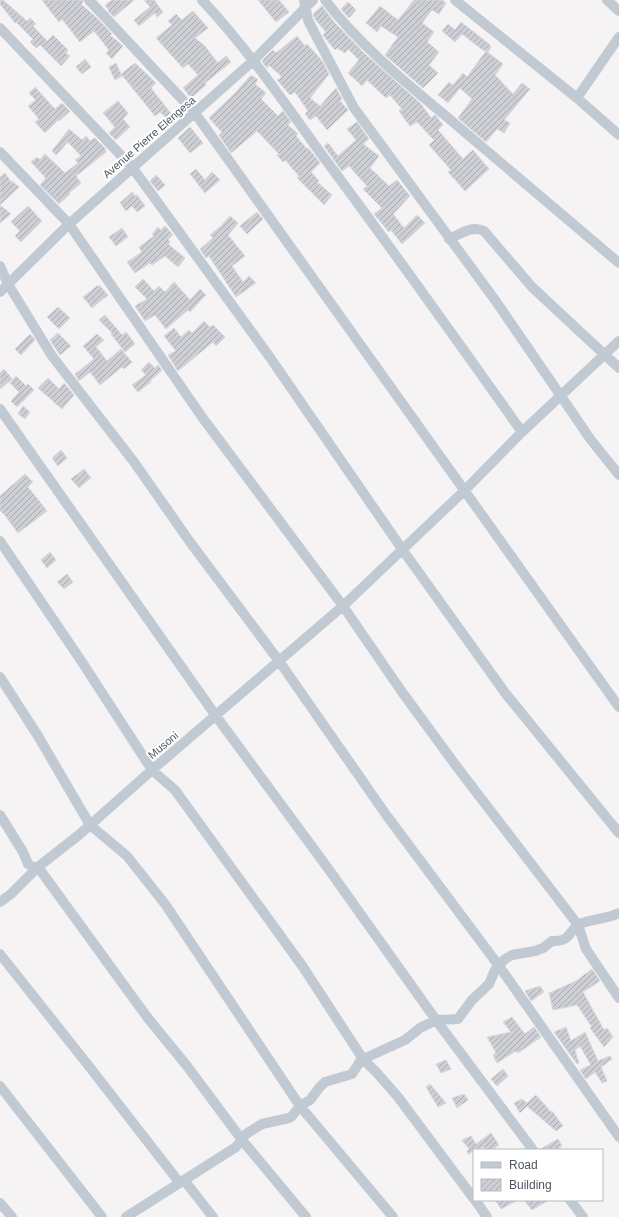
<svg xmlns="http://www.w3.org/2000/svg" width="619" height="1217" font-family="Helvetica,sans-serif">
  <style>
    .building { fill: url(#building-hatch); stroke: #d7d9de }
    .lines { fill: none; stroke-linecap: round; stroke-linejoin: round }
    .minor { stroke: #c1cad2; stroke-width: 10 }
    .labels { text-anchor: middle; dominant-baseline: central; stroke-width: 4; stroke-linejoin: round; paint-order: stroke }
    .street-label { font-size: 11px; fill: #4a5661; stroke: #fff }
  </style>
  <defs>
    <pattern id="building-hatch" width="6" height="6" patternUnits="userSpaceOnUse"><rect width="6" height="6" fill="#cdcfd5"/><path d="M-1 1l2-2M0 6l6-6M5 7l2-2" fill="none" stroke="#a8abb0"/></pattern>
  </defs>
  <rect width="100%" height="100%" fill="#f5f3f3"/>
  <path class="building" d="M0,0H3L27,21L30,18L36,24L33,26L47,41L53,35L68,50L66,53L70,56L61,66L40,45L36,48L30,42L33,39L16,22L15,23L0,4Z
    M42,0H83V2L81,4L98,19L112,34L110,35L123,46L112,59L106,53L109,50L94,31L80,42L62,19L59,22Z
    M112,0H134L114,17L108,11L109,10L105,5Z
    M144,0H154L163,12L157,17L155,13L139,26L134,20L150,7Z
    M258,0H279L289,12L276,22Z
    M414,0H442L446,3L439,14L432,10L422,23L434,32L427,42L439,52L429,65L438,73L423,88L385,55L398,37L381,26L377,32L366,23L380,6L398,20Z
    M348,2L356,10L349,18L341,9Z
    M322,6L334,22L365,54L421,104L431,118L435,115L436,116L443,125L438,130L463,159L473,150L489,169L465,191L448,172L451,170L429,145L434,140L417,122L410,126L399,111L402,109L390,95L386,98L367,80L362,86L348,73L359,60L348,49L345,53L337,48L335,50L323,35L326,32L315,19L313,14Z
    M193,11L208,28L195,38L204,45L218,63L226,56L231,62L205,83L206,85L191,98L183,88L198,75L188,64L183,68L156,38L172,25L168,21L176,14L182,20Z
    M461,22L489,44L491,47L488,52L484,50V51L462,34L455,42L442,31L448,24L455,30Z
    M297,36L305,46L307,44L323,62L329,74L310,98L320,106L336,88L342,99L340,101L348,110L327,130L316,116L310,120L305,114L308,111L295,92L290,95L277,80L282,77L269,65L267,68L262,61L273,50L276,53Z
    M486,51L503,64L495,75L513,94L522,83L530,89L504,120L510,123L504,133L497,129L486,142L458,118L472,99L460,88L448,103L438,95L449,82L453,85L463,73L467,77Z
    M85,59L91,67L82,74L76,67Z
    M116,63L121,74L135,63L156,83L151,88L176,120L172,123L160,112L155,116L121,74L122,76L115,80L109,67Z
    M250,76H253L258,80L255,84L266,93L261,99L278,116L283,111L291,122L288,125L298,134L296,136L307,149L308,148L313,154L320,163L311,172L319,181L317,182L332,195L324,205L297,178L299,176L285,160L283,162L277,155L279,154L257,131L231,153L219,135L222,132L209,118L235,93Z
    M35,87L55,109L62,103L70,111L59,121L58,120L45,133L35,122L39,119L28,106L36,100L29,93Z
    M118,101L128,113L123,119L130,127L116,140L109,133L115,127L103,113Z
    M357,122L369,139L363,144L379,156L370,168L389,186L397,180L410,196L393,214L404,228L417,215L425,223L402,244L391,230L389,232L374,214L382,208L363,189L367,186L349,166L342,171L324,146L328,143L338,156L356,140L347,129Z
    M190,127L203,143L190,153L178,138Z
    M69,129L82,140L86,136L90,141L95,138L106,149L105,150L106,152L76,176L81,183L69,193L70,194L59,204L40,185L46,178L31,162L37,157L40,160L45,154L65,173L78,163L75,160L81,156L68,142L56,155L52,151Z
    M196,169L205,180L212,172L220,180L205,193L190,174Z
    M5,173L11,182L12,181L19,187L0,205L11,214L0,223V177Z
    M156,175L165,185L158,191L150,181Z
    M132,192L135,196L137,195L145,206L137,212L132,206L126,211L120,203Z
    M28,206L42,221L21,242L15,236L20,231L11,222Z
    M257,212L263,219L247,234L240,226Z
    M230,216L238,223L228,235L245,256L232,266L243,282L249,276L256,283L236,297L209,256L206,258L200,249L213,238L210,235L221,226Z
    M165,226L173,235L168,239L170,242L168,244L185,258L178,267L165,256L152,265L150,263L135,273L127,262L142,252L139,247L154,236L152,234L158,227L161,230Z
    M122,228L128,237L116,246L109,237Z
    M143,279L154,291L159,286L165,292L174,282L190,300L200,289L206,295L190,312L188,310L166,329L155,315L145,321L135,306L147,299L135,287Z
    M97,286H100L108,295L92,308L83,297Z
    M58,307L70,318L59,329L47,317Z
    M105,315L122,335L126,332L135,344L125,352L111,334L112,333L99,320Z
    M204,321L210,327L213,325L225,337L216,346L213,342L178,371L168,355L176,351L164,336L174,328L181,337L189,330L192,333Z
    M58,333L71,346L60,355L50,340Z
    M30,334L35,340L21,355L15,349Z
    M97,334L104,340L96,347L107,361L121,349L132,362L124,369L122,367L100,385L90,372L79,381L75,374L94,359L83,346Z
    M149,362L155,368L158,365L162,370L150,381L151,382L138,392L132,385L146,375L141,370Z
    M4,369L12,379L0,389V373Z
    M16,376L26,386L28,384L34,390L17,407L11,401L19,392L10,383Z
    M48,378L59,389L64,383L74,395L62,409L38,388Z
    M23,406L30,412L25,419L18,414Z
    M61,450L67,458L58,466L52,458Z
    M84,469L91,478L79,488L71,479Z
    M25,474L33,482L28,487L47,511L18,533L4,514L0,511V496Z
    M50,552L56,560L47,568L41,560Z
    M67,574L73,582L64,589L57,582Z
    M592,969L600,981L583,992L604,1030L607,1028L613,1037L604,1047L590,1028L592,1027L577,1005L553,1010L549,993L576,981Z
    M540,986L544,992L531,1001L525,991Z
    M512,1017L525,1034L534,1027L541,1037L518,1053L516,1051L497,1063L493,1055L496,1053L487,1037L511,1032L503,1022Z
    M566,1027L571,1041L585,1032L598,1061L610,1056L612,1059L601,1067L607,1081L602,1083L595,1072L586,1079L580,1070L591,1065L580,1046L575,1050L579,1063L577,1064L554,1032Z
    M446,1060L451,1069L441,1073L436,1064Z
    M503,1069L508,1076L497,1086L491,1079Z
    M430,1084L446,1103L438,1107L426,1087Z
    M464,1094L468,1100L457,1108L452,1098Z
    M536,1095L551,1112L552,1111L563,1126L556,1131L527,1106L520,1113L514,1103L522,1099L527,1103Z
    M491,1133L499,1145L491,1150H486L484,1147L474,1150V1151L468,1154L467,1151L469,1149L462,1140L471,1136L476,1144Z
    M558,1139L562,1146L556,1150H539Z
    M495,1200H518L501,1209Z
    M524,1200H549L532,1210Z"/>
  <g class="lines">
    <path class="minor" d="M89,0L195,113L619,707
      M202,0C247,48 284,102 322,155C390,246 456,339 522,432
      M304,0L308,20L312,28L354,108L363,120L495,300L591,440L619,475
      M325,0C361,47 409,85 454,123C509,170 564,217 619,263
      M455,0L577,98L619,135
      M607,0L619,11
      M0,28L132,167L269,356L402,549L506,694L619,833
      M577,98L619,37
      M0,152L69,224L202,417L343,606L402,692L457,767L578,925L586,949L619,998
      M449,239C460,234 472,225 484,231L532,287L619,368
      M0,266L8,284L52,356L134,462L190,542L279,661L387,816L499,966L619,1137
      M0,292L69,224L253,61L313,0
      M0,409L216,716L327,867L436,1020L533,1150
      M0,541L82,662L152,770L175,790L303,967L363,1059L377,1073L398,1097L474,1199
      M0,677L38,736L90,825L127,856L165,904L300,1106L393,1217
      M0,815L23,852L28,864L33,867H38L147,1017L187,1066L242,1140L306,1217
      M0,902L11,894L38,867L80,834L152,770L343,606L464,491L522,432L619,341
      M0,954L88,1065L179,1182
      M0,1086L102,1217
      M184,1180L213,1217
      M475,1200L487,1217
      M570,1200L583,1217
      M0,1203L12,1217
      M126,1217L236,1147L246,1134L262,1124L289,1118L292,1116L300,1106L310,1100L319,1088L325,1082L352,1074L361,1060L405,1040L420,1028L436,1020L458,1019L472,1000L489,984L495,970L505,959L512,955L535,951L543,948L552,941C572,942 568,930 580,924C592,919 607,919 619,913"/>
  </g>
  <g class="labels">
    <g class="street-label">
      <text transform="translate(149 137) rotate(-41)">Avenue Pierre Elengesa</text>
      <text transform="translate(163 745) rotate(-40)">Musoni</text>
    </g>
  </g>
  <rect x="473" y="1149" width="130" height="52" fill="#ffffff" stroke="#b7bbc0"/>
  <rect x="481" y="1162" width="20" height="6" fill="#c1cad2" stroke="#b7bbc0"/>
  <text x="509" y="1169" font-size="12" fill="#4a5661">Road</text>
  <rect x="481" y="1179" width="20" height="12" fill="url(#building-hatch)" stroke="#b7bbc0"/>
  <text x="509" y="1189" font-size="12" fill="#4a5661">Building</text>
</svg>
